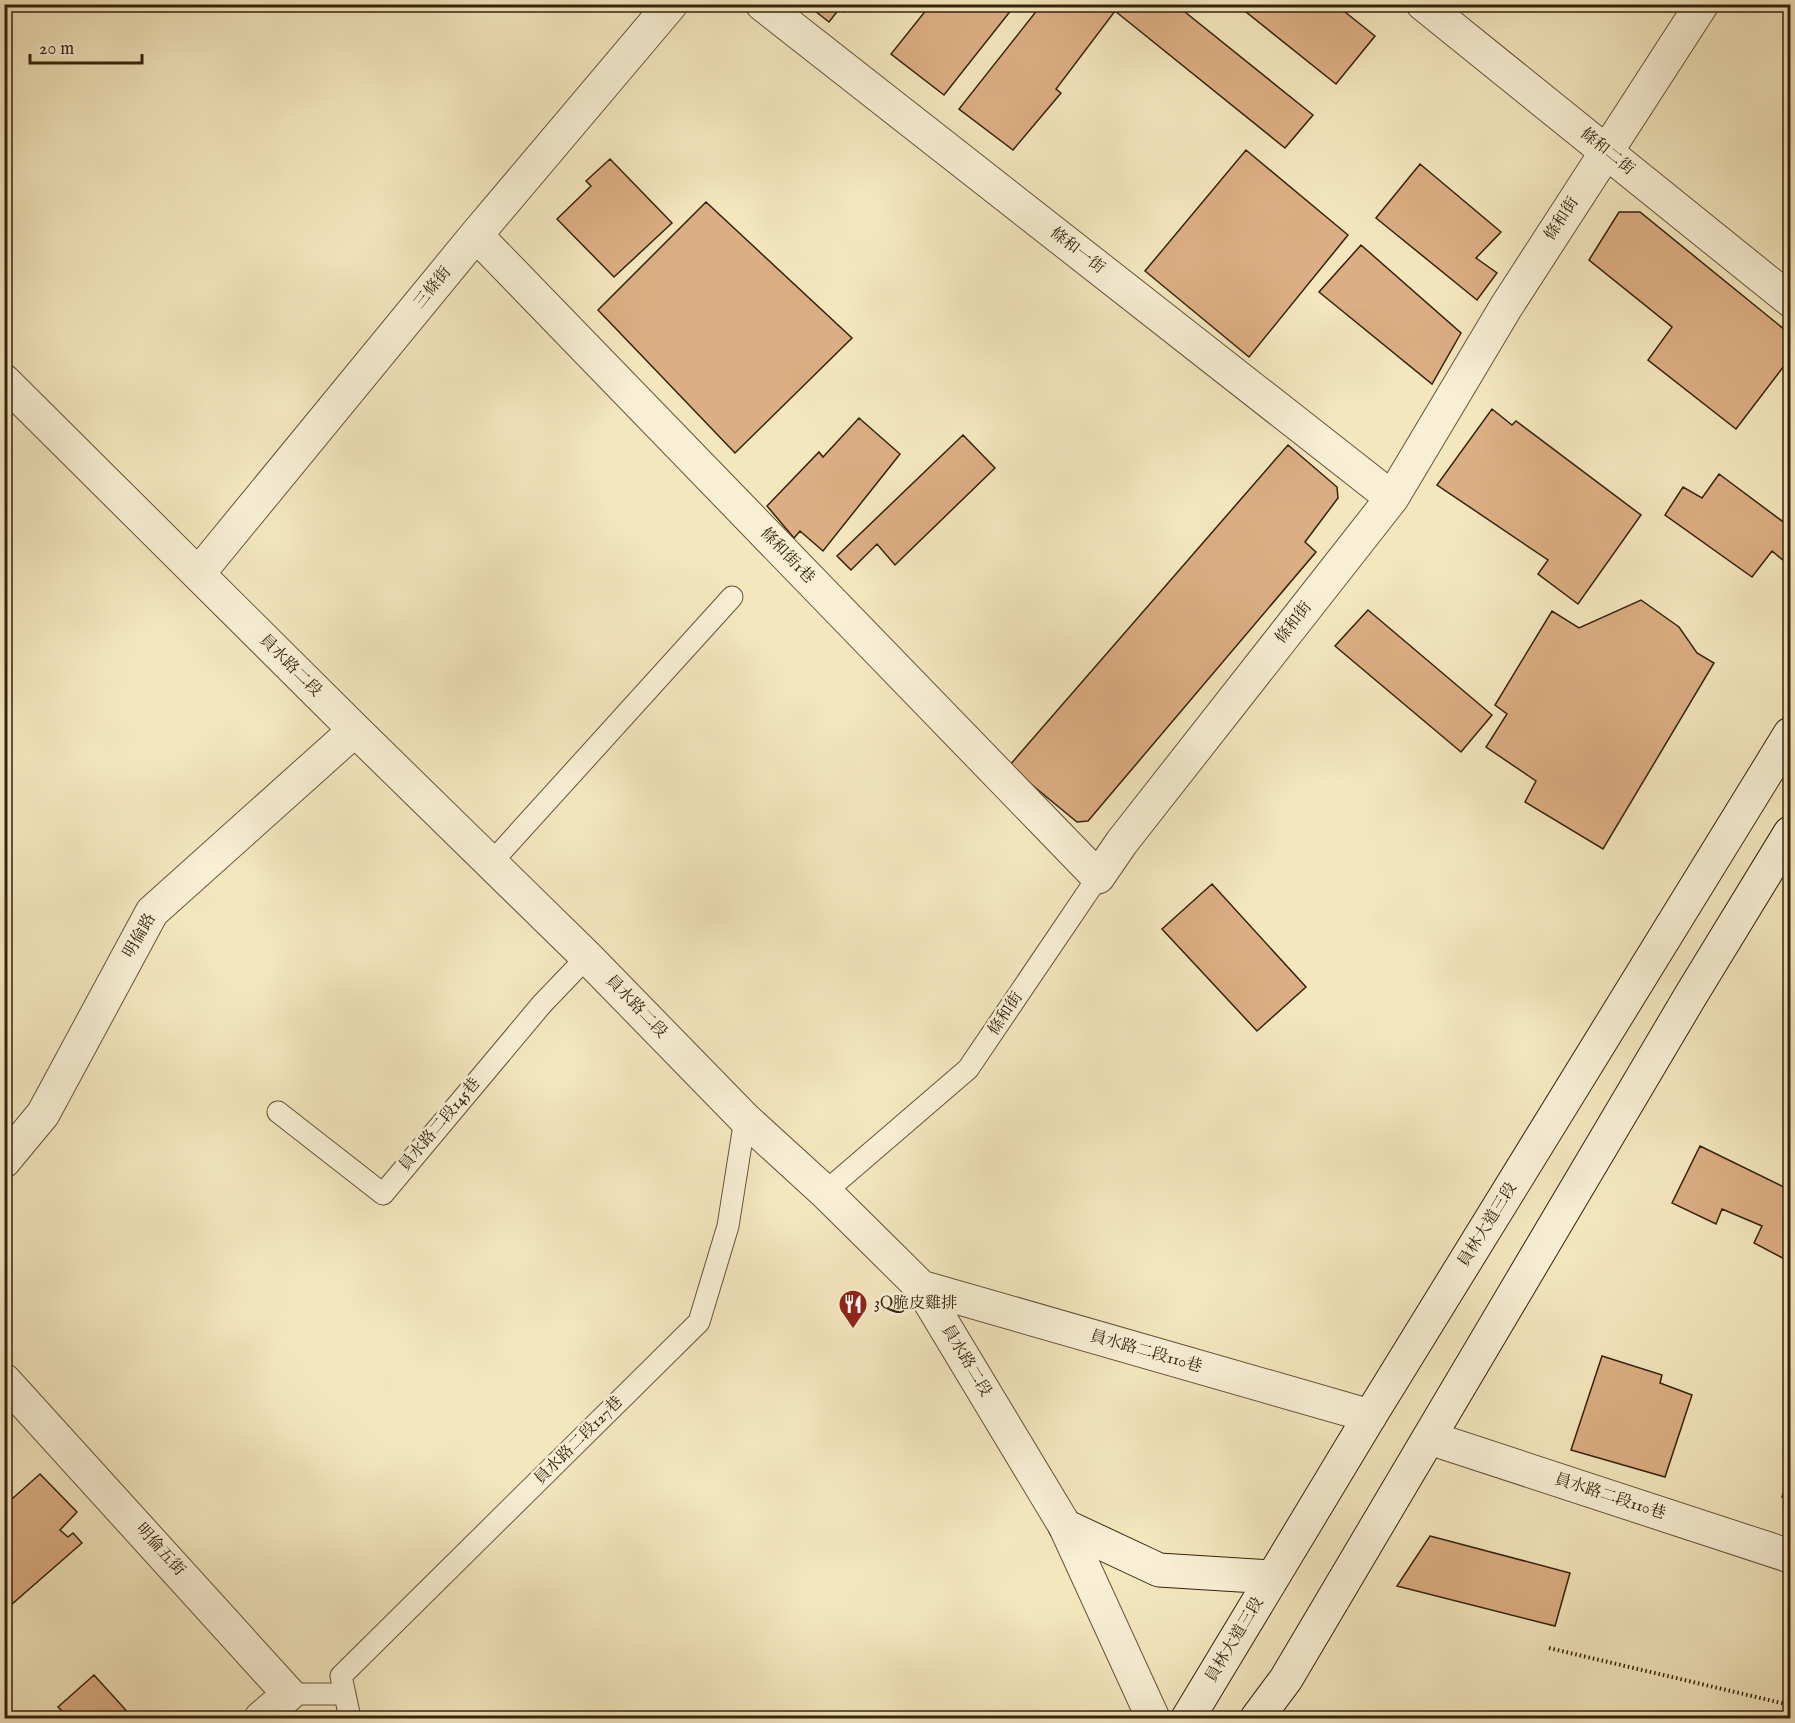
<svg xmlns="http://www.w3.org/2000/svg" width="1795" height="1723" font-family="'IM FELL English','Noto Serif TC',serif">
  <style>
    .building { fill: #dcae83; stroke: #35220e; stroke-width: 1.5 }
    .lines { fill: none; stroke-linecap: round; stroke-linejoin: round }
    .lane-casing { stroke: #65533a; stroke-width: 23 }
    .street-casing { stroke: #65533a; stroke-width: 35 }
    .secondary-casing { stroke: #35220e; stroke-width: 35 }
    .path { stroke: #35220e; stroke-width: 4; stroke-dasharray: 1.5 3; stroke-linecap: butt }
    .lane { stroke: #f8efd5; stroke-width: 21 }
    .street { stroke: #f8efd5; stroke-width: 33 }
    .secondary { stroke: #f8efd5; stroke-width: 33 }
    .labels { text-anchor: middle; dominant-baseline: central; stroke-width: 5; stroke-linejoin: round; paint-order: stroke }
    .street-label { font-size: 16px; fill: #35220e; stroke: #f8efd5 }
    .poi-label { font-size: 16px; fill: #35220e; stroke: #f8efd5; text-anchor: start }
  </style>
  <rect width="100%" height="100%" fill="#f4e7be"/>
  <filter id="stains"><feTurbulence type="fractalNoise" baseFrequency=".00333" numOctaves="4"/><feColorMatrix values="0 0 0 0 .2 0 0 0 0 .09 0 0 0 0 .02 0 0 0 .5 -.17"/></filter>
  <radialGradient id="worn" r=".72"><stop offset=".6" stop-color="#630" stop-opacity="0"/><stop offset="1" stop-color="#630" stop-opacity=".3"/></radialGradient>
  <path class="building" d="M806,4H851L844,12L840,8L829,22Z
    M931,4H1016L944,95L891,54Z
    M1042,4H1175L1313,115L1285,148L1115,11L1056,89L1061,93L1013,150L959,109Z
    M1236,4H1335L1375,36L1336,84Z
    M1246,150L1348,235L1249,357L1145,271Z
    M610,159L672,223L614,277L557,219L591,186L586,181Z
    M1420,164L1501,232L1476,258L1497,273L1477,300L1376,218Z
    M706,202L852,338L735,453L598,310Z
    M1619,212H1640L1790,334V358L1736,429L1648,360L1672,327L1589,260Z
    M1361,245L1461,333L1432,384L1319,292Z
    M1492,409L1512,425L1516,421L1641,515L1578,604L1538,574L1548,560L1437,485Z
    M859,418L900,454L823,551L800,531L794,538L767,506L819,452L823,457Z
    M963,435L995,468L895,565L877,544L851,570L837,556Z
    M1288,445L1337,487L1338,498L1305,542L1316,552L1088,821L1077,822L1009,766Z
    M1719,474L1790,527V566L1772,551L1752,577L1665,515L1683,487L1702,498Z
    M1641,600L1679,627L1697,653L1714,663L1603,849L1525,802L1536,781L1486,747L1507,714L1495,705L1552,611L1579,628Z
    M1368,610L1492,715L1461,752L1335,646Z
    M1212,884L1306,987L1257,1031L1162,929Z
    M1700,1146L1790,1190V1262L1754,1243L1762,1226L1722,1209L1716,1224L1672,1203Z
    M1602,1356L1662,1375L1660,1383L1692,1395L1665,1477L1571,1450Z
    M1790,1470V1500L1782,1497Z
    M40,1474L77,1512L60,1530L68,1537L73,1533L82,1543L4,1611V1506Z
    M1430,1536L1570,1573L1555,1626L1397,1586Z
    M94,1675L133,1718H69L58,1707Z"/>
  <g class="lines">
    <g class="lane-casing">
      <path id="lane" d="M491,863L732,597
        M278,1112L383,1194L542,1004L587,957
        M825,1192L968,1069L1098,877
        M289,1694H345
        M350,1718L341,1676L699,1322L728,1226L745,1119"/>
    </g>
    <g class="street-casing">
      <path id="street" d="M762,4L1392,498
        M1423,4L1790,300
        M476,235L1098,877L1122,842L1392,498L1506,307L1702,4
        M4,381L355,730L587,957L745,1119L825,1192L921,1287L1065,1526L1153,1718
        M198,574L476,235L671,4
        M4,1161L43,1114L152,912L355,730
        M921,1287L1370,1416
        M4,1380L289,1694L261,1718
        M1430,1438L1790,1556"/>
    </g>
    <g class="secondary-casing">
      <path id="secondary" d="M1065,1526L1159,1570L1272,1577
        M1188,1718L1370,1416L1790,734
        M1257,1718L1286,1679L1691,995L1790,833"/>
    </g>
    <path class="path" d="M1549,1648L1790,1705"/>
    <use href="#lane" class="lane"/>
    <use href="#street" class="street"/>
    <use href="#secondary" class="secondary"/>
  </g>
  <defs>
    <g id="restaurant-pin" transform="scale(1.5)"><path d="M0 17L-7.5 6A9.5 9.5 0 1 1 7.5 6Z" fill="#8f2418" stroke="#f8efd5"/><path d="M-5-6h1v4h1v-4h1v4h1v-4h1v5L-1.5 .5V6h-2V.5L-5-1ZM5-6V6H3V1.5H1.5Q1.5-4 5-6Z" fill="#fff"/></g>
  </defs>
  <g fill-rule="evenodd">
    <use href="#restaurant-pin" x="853" y="1304"/>
  </g>
  <g class="labels">
    <g class="street-label">
      <text transform="translate(1607 152) rotate(39)">條和二街</text>
      <text transform="translate(1562 219) rotate(-57)">條和街</text>
      <text transform="translate(1077 251) rotate(38)">條和一街</text>
      <text transform="translate(433 288) rotate(-51)">三條街</text>
      <text transform="translate(787 556) rotate(46)">條和街1巷</text>
      <text transform="translate(1294 623) rotate(-52)">條和街</text>
      <text transform="translate(290 666) rotate(45)">員水路二段</text>
      <text transform="translate(140 936) rotate(-60)">明倫路</text>
      <text transform="translate(636 1007) rotate(46)">員水路二段</text>
      <text transform="translate(1006 1014) rotate(-56)">條和街</text>
      <text transform="translate(440 1125) rotate(-50)">員水路二段145巷</text>
      <text transform="translate(1488 1225) rotate(-58)">員林大道三段</text>
      <text transform="translate(1146 1352) rotate(16)">員水路二段110巷</text>
      <text transform="translate(966 1361) rotate(59)">員水路二段</text>
      <text transform="translate(579 1441) rotate(-45)">員水路二段127巷</text>
      <text transform="translate(1610 1497) rotate(18)">員水路二段110巷</text>
      <text transform="translate(160 1550) rotate(48)">明倫五街</text>
      <text transform="translate(1235 1640) rotate(-59)">員林大道三段</text>
    </g>
    <g class="poi-label">
      <text x="874" y="1304">3Q脆皮雞排</text>
    </g>
  </g>
  <rect width="1795" height="1723" fill="none" stroke="#f4e7be" stroke-width="24"/>
  <rect x="6" y="6" width="1783" height="1711" fill="none" stroke="#35220e" stroke-width="3"/>
  <rect x="12" y="12" width="1771" height="1699" fill="none" stroke="#35220e" stroke-width="1.5"/>
  <path d="M30 54v9h112v-9" fill="none" stroke="#35220e" stroke-width="3"/>
  <text x="39" y="54" font-size="18" fill="#35220e" stroke="#f8efd5" stroke-width="4.5" paint-order="stroke">20 m</text>
  <rect width="100%" height="100%" filter="url(#stains)"/>
  <rect width="100%" height="100%" fill="url(#worn)"/>
</svg>
